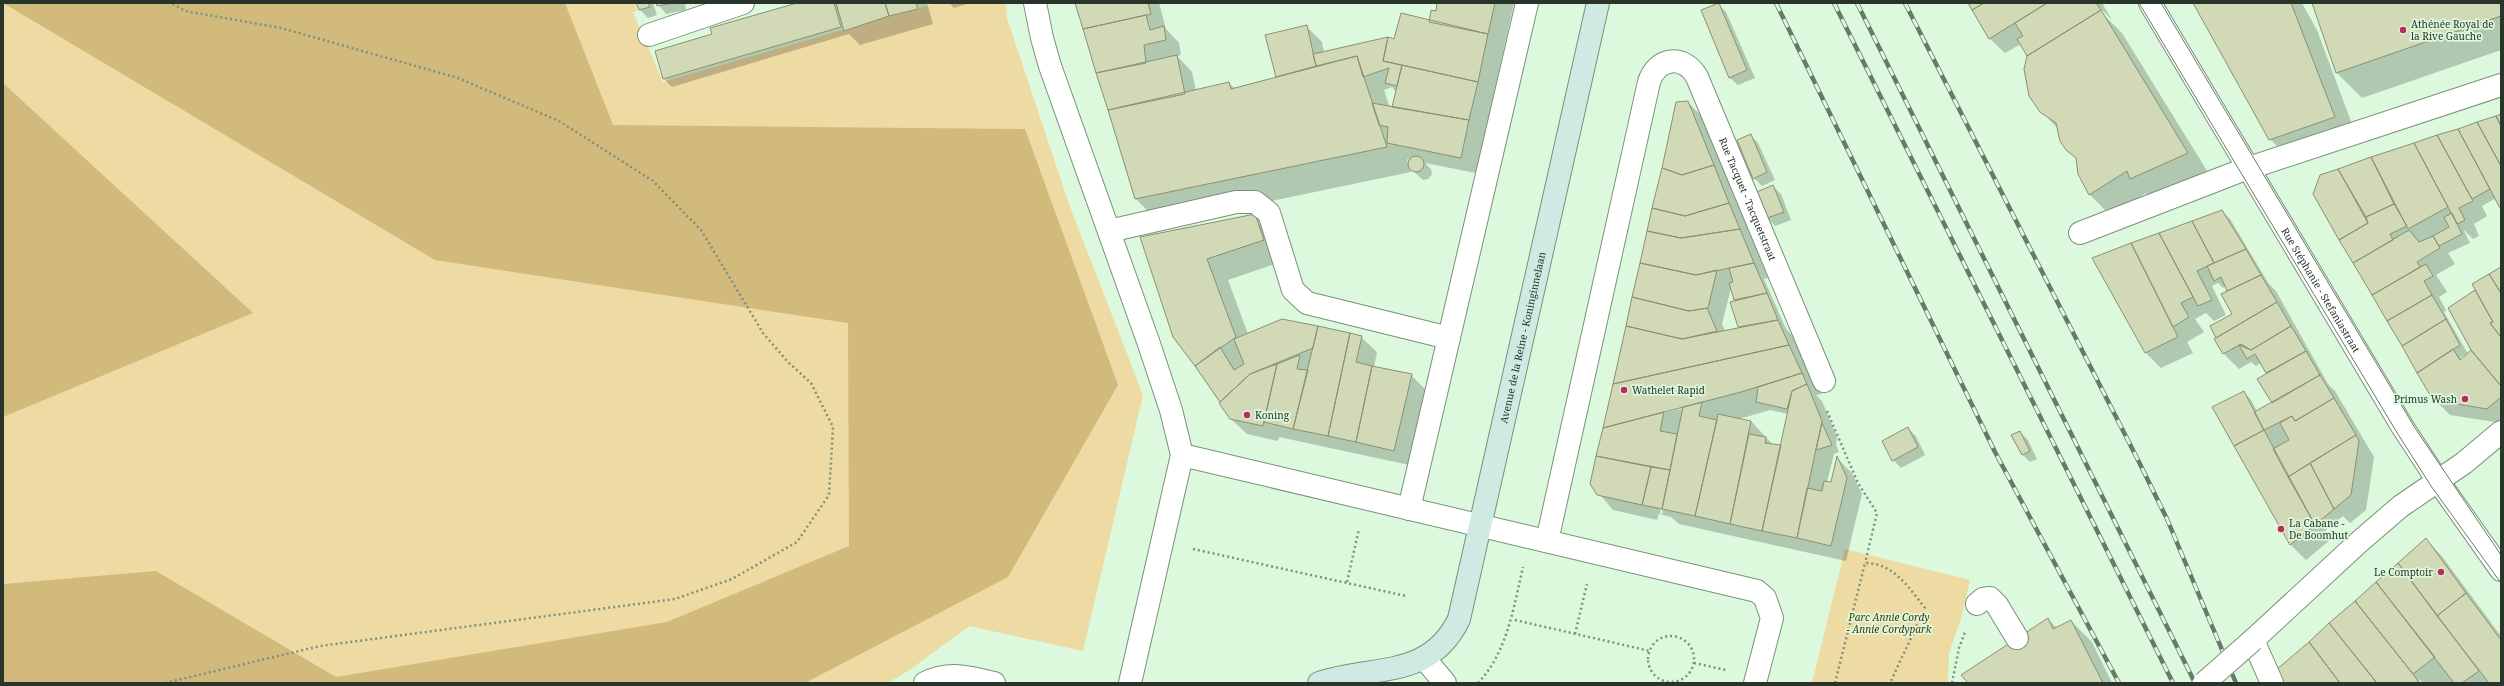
<svg xmlns="http://www.w3.org/2000/svg" width="2504" height="686" font-family="'Noto Serif',serif">
  <style>
    .green { fill: #eedaa3 }
    .forest { fill: #d1ba7c }
    .shadow { fill: #0003; fill-rule: evenodd }
    .building { fill: #d1d9b6; stroke: #899170 }
    .lines { fill: none; stroke-linecap: round; stroke-linejoin: round }
    .service-casing { stroke: #789279; stroke-width: 24 }
    .pedestrian-casing { stroke: #789279; stroke-width: 24 }
    .minor-casing { stroke: #789279; stroke-width: 24 }
    .secondary-casing { stroke: #789279; stroke-width: 24 }
    .path { stroke: #7e917e; stroke-width: 2.5; stroke-dasharray: 2 3; stroke-linecap: butt }
    .service { stroke: #fff; stroke-width: 22 }
    .pedestrian { stroke: #fff; stroke-width: 22 }
    .minor { stroke: #fff; stroke-width: 22 }
    .secondary { stroke: #ceeae2; stroke-width: 22 }
    .tram { stroke: #687969; stroke-width: 1 }
    .rail-casing { stroke: #687969; stroke-width: 4.5 }
    .rail { stroke: #ddf9dd; stroke-width: 3; stroke-dasharray: 9; stroke-linecap: butt }
    .minor-bridge-casing { stroke: #789279; stroke-width: 24; stroke-linecap: butt }
    .minor-bridge { stroke: #fff; stroke-width: 22 }
    .poi-dot { fill: #ba2b59; stroke: #ddf9dd; stroke-width: 1.5 }
    .labels { text-anchor: middle; dominant-baseline: central; stroke-width: 3.5; stroke-linejoin: round; paint-order: stroke }
    .poi-label { font-size: 10px; fill: #29342a; stroke: #ddf9dd; text-anchor: start }
    .street-label { font-size: 10px; fill: #29342a; stroke: #ddf9dd }
    .park-label { font-size: 10px; font-style: italic; fill: #443400; stroke: #ddf9dd }
  </style>
  <rect width="100%" height="100%" fill="#ddf9dd"/>
  <path class="green" d="M3,3H634L637,11L633,12L663,82L936,3H1006L1007,18L1070,207L1143,395L1083,651L969,626L911,669L888,683H3Z
    M1845,549L1970,580L1961,619L1949,653L1948,683H1812Z"/>
  <path class="forest" d="M3,3H565L613,125L1025,129L1118,385L1008,577L805,683H3V584L156,571L336,677L667,622L849,546L848,323L435,260Z
    M3,83L253,313L3,417Z"/>
  <path class="shadow" d="M637,3H653L657,15L648,18L640,10Z
    M657,3H685L686,10L666,14Z
    M801,3H927L933,24L860,45L849,34L672,87L664,79L656,52L713,35Z
    M949,3H970L954,8Z
    M1076,3H1159L1166,29L1179,43L1181,55L1177,56L1192,72L1196,91L1229,83L1235,89L1278,77L1277,76L1306,26L1322,42L1324,52L1395,40L1429,23L1437,12L1438,3H1514L1476,173L1425,163L1431,169L1432,174L1428,179L1423,180L1410,168L1411,172L1161,224L1136,199ZM1392,87L1397,93L1393,108H1390L1384,90ZM1407,159L1411,160L1408,164Z
    M1969,3H2102L2112,20L2100,8V11L2122,33L2209,174L2152,199L2146,193L2111,216L2090,195L2079,174L2078,160L2067,149L2058,129L2033,102L2026,81L2028,56L2021,44L2005,53L1989,38Z
    M2194,3H2302L2317,30L2359,143L2295,164L2270,139Z
    M2313,3H2501V50L2362,98L2337,73Z
    M1718,4L1726,12L1755,78L1738,85L1730,78Z
    M1688,102L1703,118L1768,278L1764,279L1786,329L1793,336L1822,394L1816,395L1822,401L1837,437L1836,445L1839,452L1834,454L1827,482L1832,483L1837,458L1852,473L1862,494L1846,561L1679,524L1671,517L1659,514L1657,520L1613,510L1591,484L1677,103ZM1731,288L1740,328L1725,331L1722,324ZM1684,406V408L1664,413L1662,412ZM1770,410L1788,414L1782,447L1773,445L1751,421L1739,419ZM1667,478H1669L1662,514H1660Z
    M2501,115V208L2496,198L2482,206L2487,216L2474,224L2479,236L2473,239L2463,229L2470,243L2448,253L2455,264L2436,275L2447,292L2439,297L2446,310L2444,312L2468,354L2472,350L2450,308L2477,290L2501,268V423L2450,415L2434,399L2314,194L2320,175ZM2467,353L2462,359L2460,358Z
    M1750,135L1758,143L1775,180L1762,186L1754,178Z
    M1773,186L1781,194L1791,220L1775,226L1767,218Z
    M2222,211L2230,219L2269,284L2276,291L2328,384L2335,391L2374,457L2366,510L2350,523L2343,516L2325,531L2330,540L2306,560L2291,545L2213,407L2244,392L2251,400L2257,411L2273,403L2268,374L2261,363L2256,366L2251,362L2239,369L2224,354L2211,326L2233,314L2226,286L2223,288L2218,283L2212,286L2226,315L2214,321L2206,313L2195,319L2204,332L2187,342L2193,353L2161,368L2146,353L2093,258Z
    M1255,215L1276,236L1284,261L1228,280L1248,334L1361,337L1377,352L1374,367L1411,375L1426,390L1409,465L1279,437L1278,441L1247,434L1231,419L1195,366L1141,238Z
    M1908,429L1916,436L1925,455L1901,468L1893,460Z
    M2020,432L2028,440L2037,459L2030,462L2023,455Z
    M2426,540L2441,555L2501,636V683H2423L2419,679L2420,683H2284L2278,670Z
    M2048,619L2057,628L2071,621L2092,642L2112,683H1969Z"/>
  <path class="building" d="M636,3H648L650,7L639,10Z
    M656,3H674L657,6Z
    M797,3H834L841,27L663,79L655,51L712,34L710,28Z
    M836,3H885L889,16L844,31Z
    M885,3H916L918,9L889,16Z
    M1075,3H1148L1151,14L1083,29Z
    M1437,3H1495L1488,34L1429,22L1431,10L1436,11Z
    M1719,3L1747,70L1729,78L1701,10Z
    M1968,3H1984L1972,10Z
    M1984,3H2047L1989,39L1972,10Z
    M2047,3H2096L2101,10L2027,56L2017,39L2023,36L2015,23Z
    M2193,3H2291L2335,117L2269,140Z
    M2312,3H2501V16L2336,73Z
    M2101,10L2188,153L2130,179L2127,171L2089,195L2078,174L2076,158L2066,150L2060,141L2056,123L2040,112L2029,96L2024,69L2027,56Z
    M1401,13L1488,34L1478,82L1383,61L1388,37L1394,39Z
    M1146,15L1150,30L1164,26L1166,40L1144,45L1146,63L1096,73L1083,29Z
    M1307,25L1316,66L1276,77L1265,35Z
    M1388,37L1383,61L1402,65L1397,86L1385,83L1389,68L1363,77L1357,56L1316,66L1313,54Z
    M1177,55L1185,94L1108,110L1096,73Z
    M1357,56L1387,147L1135,199L1108,110L1229,82L1231,89Z
    M1402,65L1478,82L1469,120L1392,107Z
    M1688,101L1714,165L1682,175L1662,168L1676,102Z
    M1372,103L1469,120L1461,158L1387,143L1388,127L1379,125Z
    M2501,114V126L2496,116Z
    M2496,116L2501,126V166L2477,122Z
    M2477,122L2501,166V210L2458,129Z
    M2458,129L2490,189L2472,199L2437,135Z
    M1751,134L1767,172L1753,179L1737,140Z
    M2437,135L2473,201L2459,208L2465,220L2457,224L2414,143Z
    M2414,143L2448,207L2408,229L2371,157Z
    M1408 164a8 8 0 1 1 16 0a8 8 0 1 1-16 0Z
    M2371,157L2394,204L2366,217L2338,169Z
    M1714,165L1729,203L1685,216L1652,208L1662,168L1682,175Z
    M2338,169L2368,223L2339,240L2313,194L2320,175Z
    M1773,185L1784,212L1767,218L1757,192Z
    M1729,203L1740,229L1681,238L1647,231L1652,208L1685,216Z
    M2394,204L2407,226L2390,234L2393,240L2353,263L2339,240L2368,223L2366,217Z
    M2222,210L2246,249L2214,263L2192,221Z
    M2452,213L2462,234L2439,246L2433,236L2449,227L2444,217Z
    M1255,214L1264,240L1207,259L1236,337L1195,366L1173,337L1140,237Z
    M2192,221L2214,263L2197,271L2212,300L2198,306L2159,233Z
    M1740,229L1754,263L1696,275L1640,263L1647,231L1681,238Z
    M2409,230L2419,242L2433,236L2440,248L2417,262L2420,267L2372,295L2353,263Z
    M2159,233L2193,297L2181,303L2189,317L2173,327L2131,243Z
    M2131,243L2178,337L2145,353L2092,258Z
    M2246,249L2261,275L2227,291L2221,277L2214,281L2207,266Z
    M1640,263L1696,275L1717,270L1708,308L1689,311L1632,297Z
    M1754,263L1767,293L1734,300L1729,283L1733,282L1729,268Z
    M2426,264L2433,276L2424,281L2432,295L2387,321L2372,295Z
    M2501,267V293L2489,274Z
    M2489,274L2501,293V337L2490,323L2493,322L2472,284Z
    M2261,275L2277,302L2216,338L2210,326L2232,314L2221,294Z
    M2475,290L2493,322L2490,323L2501,337V386L2471,350L2448,308Z
    M1767,293L1778,320L1738,327L1730,302Z
    M2432,295L2446,319L2402,346L2387,321Z
    M1632,297L1689,311L1707,308L1717,331L1682,339L1626,326Z
    M2277,302L2291,326L2251,350L2241,344L2223,354L2214,339Z
    M1282,319L1318,326L1313,348L1250,374L1220,402L1195,366L1220,347L1234,370L1244,364L1234,339Z
    M2446,319L2460,345L2417,373L2402,346Z
    M1778,320L1789,345L1613,384L1626,326L1682,339Z
    M1318,326L1350,333L1328,436L1293,429Z
    M2291,326L2306,351L2266,373L2255,354L2247,359L2239,345L2251,350Z
    M1350,333L1362,336L1356,362L1372,366L1356,442L1328,436Z
    M1789,345L1802,373L1741,392L1603,428L1613,384Z
    M2453,349L2460,360L2471,350L2501,386V397L2487,409L2433,400L2417,373Z
    M2306,351L2320,375L2272,403L2257,379Z
    M1300,355L1297,369L1308,370L1293,429L1264,422L1277,364Z
    M1277,364L1263,426L1230,419L1219,403L1250,374Z
    M1372,366L1412,374L1394,451L1356,442Z
    M1802,373L1807,384L1792,391L1787,409L1756,402L1758,387Z
    M2320,375L2334,398L2295,421L2292,416L2264,430L2254,412Z
    M1807,384L1822,421L1797,538L1762,531L1792,391Z
    M2244,391L2264,430L2234,446L2212,407Z
    M2334,398L2356,435L2288,477L2273,449L2289,440L2280,423L2292,416L2295,421Z
    M1702,402L1699,416L1717,420L1695,516L1662,509L1683,407Z
    M1664,412L1660,431L1677,434L1670,470L1596,456L1603,428Z
    M1718,414L1751,421L1730,524L1695,516Z
    M1822,423L1832,445L1816,450Z
    M1908,427L1918,447L1892,461L1882,441Z
    M2264,430L2315,525L2290,545L2234,446Z
    M2020,431L2030,451L2022,455L2011,435Z
    M1749,434L1766,437L1765,443L1781,445L1762,531L1730,524Z
    M2356,435L2359,441L2351,495L2334,509L2310,463Z
    M1596,456L1651,467L1642,505L1597,495L1590,484Z
    M1837,456L1847,478L1831,546L1797,538L1807,488L1822,491L1824,481L1831,482Z
    M2310,463L2334,509L2315,525L2288,477Z
    M1651,467L1670,470L1662,509L1642,505Z
    M2426,538L2466,593L2437,616L2398,563Z
    M2398,563L2479,671L2462,683H2454L2376,582Z
    M2376,582L2435,657L2413,674L2355,601Z
    M2466,593L2501,640V683H2489L2437,616Z
    M2355,601L2413,674L2419,683H2377L2329,623Z
    M2048,618L2053,629L2071,620L2103,683H1968L1961,675Z
    M2329,623L2376,682L2375,683H2340L2309,642Z
    M2309,642L2340,683H2283L2276,670Z"/>
  <g class="lines">
    <g class="service-casing">
      <path id="service" d="M649,35L743,3
        M1109,231L1236,202H1255L1269,213L1293,290L1307,303L1449,338
        M2253,640L2272,683"/>
    </g>
    <g class="pedestrian-casing">
      <path id="pedestrian" d="M1977,604L1983,599L1990,598L1997,605L2017,638"/>
    </g>
    <g class="minor-casing">
      <g id="minor">
        <path d="M1035,3L1042,38L1050,66L1149,344L1171,410L1182,455L1130,683"/>
        <path id="s1" d="M2150,3L2402,426L2438,481L2501,570"/>
        <path d="M2080,233L2240,171L2501,85"/>
        <path d="M1182,455L1757,591L1765,598L1772,618L1755,683"/>
        <path d="M1409,509L1527,3"/>
        <path id="s2" d="M1547,541L1649,82C1657,57 1684,54 1697,77L1824,381"/>
        <path d="M2253,640L2358,543L2401,506L2464,463L2501,432"/>
        <path d="M1424,658L1445,683"/>
        <path d="M925,683C950,671 967,677 994,683"/>
      </g>
    </g>
    <g class="secondary-casing">
      <g id="secondary">
        <path id="s3" d="M1319,683C1372,665 1430,680 1459,619L1598,3"/>
      </g>
    </g>
    <path class="path" d="M1827,411L1858,483L1877,513L1865,563
      M1193,549L1406,596
      M1347,582L1359,529
      M1515,620L1650,651
      M1575,634L1587,584
      M1648 659a23 23 0 1 1 46 0a23 23 0 1 1-46 0Z
      M1694,663L1726,670
      M165,683L320,646L675,599L732,579L797,542L829,495L833,427L811,383L788,362L763,333L701,230L653,181L559,121L458,78L281,28L185,11L171,3
      M1478,683C1507,653 1514,606 1523,567
      M1835,683L1865,563C1894,563 1909,588 1925,608L1890,683
      M1952,683L1959,648L1965,632"/>
    <use href="#service" class="service"/>
    <use href="#pedestrian" class="pedestrian"/>
    <use href="#minor" class="minor"/>
    <use href="#secondary" class="secondary"/>
    <path class="tram" d="M2139,3L2396,431L2431,486L2501,583
      M2161,3L2415,428L2501,555"/>
    <g class="rail-casing">
      <path id="rail" d="M1776,3L1995,452L2119,683
        M1834,3L2173,683
        M1857,3L2195,683
        M1905,3L2139,462L2167,519L2236,683"/>
    </g>
    <use href="#rail" class="rail"/>
    <g class="minor-bridge-casing">
      <path id="minor-bridge" d="M2204,683L2253,640"/>
    </g>
    <use href="#minor-bridge" class="minor-bridge"/>
  </g>
  <g class="poi-dot">
    <circle cx="2403" cy="30" r="4"/>
    <circle cx="1624" cy="390" r="4"/>
    <circle cx="2465" cy="399" r="4"/>
    <circle cx="1247" cy="415" r="4"/>
    <circle cx="2281" cy="529" r="4"/>
    <circle cx="2441" cy="572" r="4"/>
  </g>
  <g class="labels">
    <g class="poi-label">
      <text x="2411" y="24">Athénée Royal de<tspan x="2411" dy="12">la Rive Gauche</tspan></text>
      <text x="1632" y="390">Wathelet Rapid</text>
      <text x="2457" y="399" text-anchor="end">Primus Wash</text>
      <text x="1255" y="415">Koning</text>
      <text x="2289" y="523">La Cabane -<tspan x="2289" dy="12">De Boomhut</tspan></text>
      <text x="2433" y="572" text-anchor="end">Le Comptoir</text>
    </g>
    <g class="street-label">
      <text stroke="none"><textPath href="#s2" startOffset="666">Rue Tacquet - Tacquetstraat</textPath></text>
      <text stroke="none"><textPath href="#s1" startOffset="334">Rue Stéphanie - Stefaniastraat</textPath></text>
      <text stroke="none"><textPath href="#s3" startOffset="450">Avenue de la Reine - Koninginnelaan</textPath></text>
    </g>
    <g class="park-label">
      <text x="1889" y="617">Parc Annie Cordy<tspan x="1889" dy="12">- Annie Cordypark</tspan></text>
    </g>
  </g>
  <rect width="2504" height="686" fill="none" stroke="#29342a" stroke-width="8"/>
</svg>
